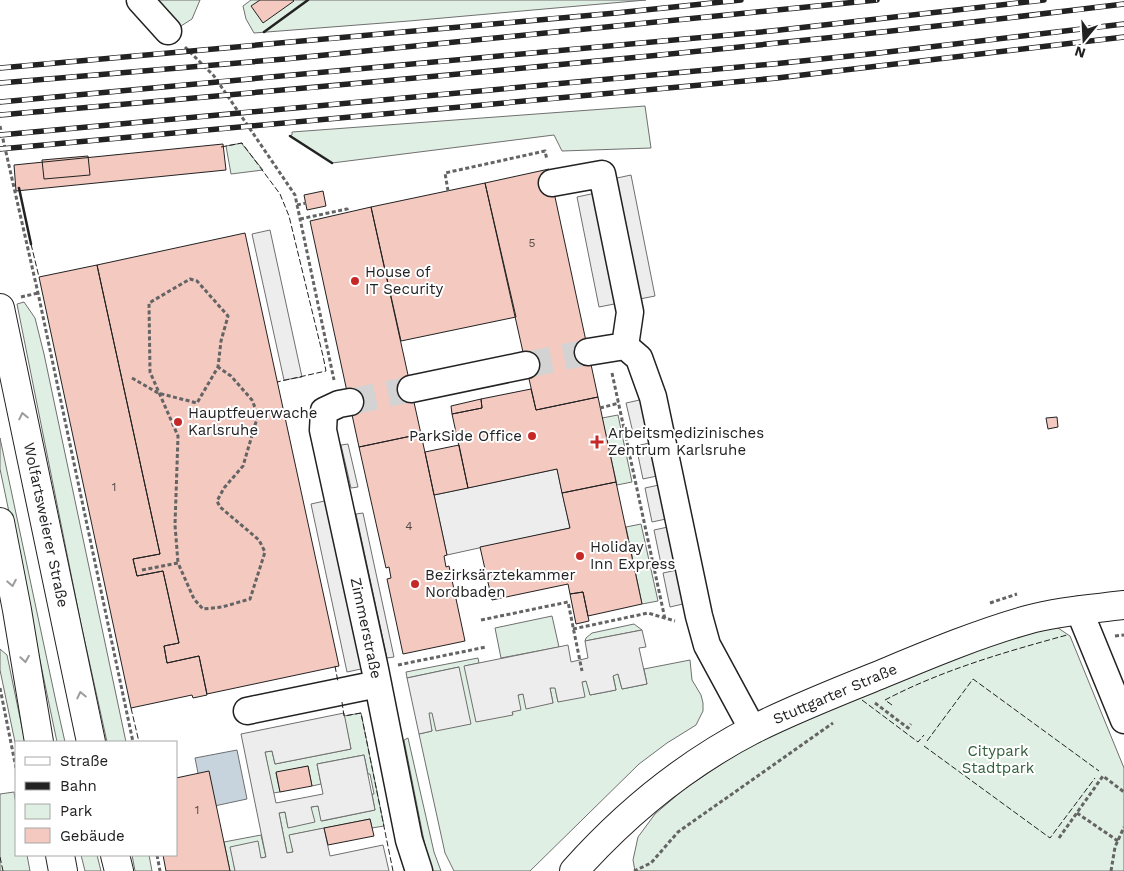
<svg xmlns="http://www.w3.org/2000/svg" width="1124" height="871" font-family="'Work Sans',sans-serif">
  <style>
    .green { fill: #e0efe3; stroke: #6f6f6f }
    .parking { fill: #ededed; stroke: #6f6f6f }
    .water { fill: #c7d3dd; stroke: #6f6f6f }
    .building { fill: #f3c9c0; stroke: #222 }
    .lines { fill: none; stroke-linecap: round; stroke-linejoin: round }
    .minor-tunnel { stroke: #d3d3d3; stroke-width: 26; stroke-dasharray: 26 13; stroke-linecap: butt }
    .minor-casing { stroke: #222; stroke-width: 29 }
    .major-casing { stroke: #222; stroke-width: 30 }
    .path { stroke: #646464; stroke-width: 3; stroke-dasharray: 4 2.5; stroke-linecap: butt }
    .minor { stroke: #fff; stroke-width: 26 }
    .major { stroke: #fff; stroke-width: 28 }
    .rail-casing { stroke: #222; stroke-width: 5.5 }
    .rail { stroke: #fff; stroke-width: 4; stroke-dasharray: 11; stroke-linecap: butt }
    .fence { stroke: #222; stroke-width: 1; stroke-dasharray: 6 2.5; stroke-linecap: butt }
    .wall { stroke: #222; stroke-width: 2.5 }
    .oneway { stroke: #9c9c9c }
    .poi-dot { fill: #c62828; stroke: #fff; stroke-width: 2 }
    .labels { text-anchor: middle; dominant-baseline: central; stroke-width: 4; stroke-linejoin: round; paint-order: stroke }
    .number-label { font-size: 12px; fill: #564c4a }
    .poi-label { font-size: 15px; fill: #222; stroke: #fff; text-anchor: start }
    .street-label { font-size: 15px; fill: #222; stroke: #fff }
    .park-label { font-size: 15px; fill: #2f5e38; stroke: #fff }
  </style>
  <rect width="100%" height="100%" fill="#fff"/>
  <path class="green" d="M154,0H200L192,19L181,26Z
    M251,0H646L409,21L254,33L246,19L243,6Z
    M645,106L651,148L562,151L554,135L332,163L290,136L292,135V132Z
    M242,143V144L263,170L231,174L226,146Z
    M24,302L35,318L44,354L126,742H107L81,624L17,304Z
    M618,415L632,482L617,485L602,418Z
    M0,438L56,702L65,742H57L0,469Z
    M641,524L658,601L642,604L626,527Z
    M552,616L559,647L501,658L495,628Z
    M634,624L642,630L585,641L586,638L592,633Z
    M1055,626L1070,636L1124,768V871H635L633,860L638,837L655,814L683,790L751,744L921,670L992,644Z
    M0,649L7,655L25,742H16V747L0,670Z
    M478,658L479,663L465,666L513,714L512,712L518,695L523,694L553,703L550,688L555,687L558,702L582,682L587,681L590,695L616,690L613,675L618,674L622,689L647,684L644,669L690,660L692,680L701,695L703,703V711L696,725L667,743L639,764L530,871H454L445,853L419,734L432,731L428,713L432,712L459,667L407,678L406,672Z
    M361,713L384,826L372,828L370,819L290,835L293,852L287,853L279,813L285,812L288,827L311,807L318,806L322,821L375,810L372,794H374L370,774H368L364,755L317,764L321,784L312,786L308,766L276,773L280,792L273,793L265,752L272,751L275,764L351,749L344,716Z
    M408,738L434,852L441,871H430L404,740Z
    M14,792L16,804V855H27L30,871H0V794Z
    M261,835L266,857L261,858L231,847L235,871H230L224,842Z
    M81,855H97L101,871H85Z
    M132,855H149L152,871H135Z"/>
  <path class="parking" d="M631,175L655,296L599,307L577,197L605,191L603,181Z
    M270,230L302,377L284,380L252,234Z
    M653,397L696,601L670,607L663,573L677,570L675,561L661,564L654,530L668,527L666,519L652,522L645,488L659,485L657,476L643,479L636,446L649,443L648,434L634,437L626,403Z
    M348,444L358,487L351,488L341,445Z
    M557,469L570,528L447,555L434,495Z
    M338,498L375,666L347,672L311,504Z
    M363,513L394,657L387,658L356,514Z
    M642,630L646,647L639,648L647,684L622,689L618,674L613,676L616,690L590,695L586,681L582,682L585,697L558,702L555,688H550L553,703L526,709L523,694L518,695L521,710L512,712L513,715L476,722L464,666L568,645L571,662L588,658L585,641Z
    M459,667L471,724L436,731L432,713H429L432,731L419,734L407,678Z
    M344,713L351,749L275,764L272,751L265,752L276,803L323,794L317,764L364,755L375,810L321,821L318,806L311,807L315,822L288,828L285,812L279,813L287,853L293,852L289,835L324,828L330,856L383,845L389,871H235L230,847L258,841L261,858L266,857L241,734Z"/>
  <path class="water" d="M237,750L247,799L205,808L195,758Z"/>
  <path class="building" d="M260,0H293L294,1L263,23L251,6Z
    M223,144L226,170L16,191L14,165Z
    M88,156L90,175L44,179L42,160Z
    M549,169L598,397L536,410L485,183Z
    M485,183L516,317L401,341L371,207Z
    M323,191L326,206L307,210L304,195Z
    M371,207L421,434L359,447L310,221Z
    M245,233L339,666L207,694L199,656L167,663L164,646L179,643L163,571L137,576L133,559L160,554L97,265Z
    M97,265L160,554L133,559L137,576L163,571L179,643L164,646L167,663L199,656L207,695L193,698L192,695L131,708L39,277Z
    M531,389L536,410L598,397L616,482L562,493L557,469L468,488L452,414L482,408L481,399Z
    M481,399L482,408L452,414L451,406Z
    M1057,417L1058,427L1048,429L1046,418Z
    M421,434L447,555L444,556L446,567L449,566L465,641L403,654L387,579L391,578L389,567L386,568L359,447Z
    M459,445L468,488L434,495L425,452Z
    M616,482L642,604L588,616L583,592L570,594L568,584L492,600L480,547L570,528L562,493Z
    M583,592L589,621L576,624L570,594Z
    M308,766L312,786L280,792L276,772Z
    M209,771L230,871H166L163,855H176V778Z
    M370,819L374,836L328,845L324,828Z"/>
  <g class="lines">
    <path class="minor-tunnel" d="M526,365L588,352
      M350,402L411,389"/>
    <g class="minor-casing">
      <path id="minor" d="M140,0L168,31
        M552,183L602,174L630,312L625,346
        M588,352L625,346L639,358L653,397L699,616L707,645L753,730
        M411,389L526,365
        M350,402L339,404L324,411L323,430L375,669L409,840L419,871
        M1079,610L1124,720
        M247,711L378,684"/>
    </g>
    <g class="major-casing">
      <path id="major" d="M0,308L91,742
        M0,522L17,610L39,742
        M60,855L63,871
        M115,855L119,871
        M574,871C625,814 686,764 754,729C792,710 832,694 872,678C923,657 974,635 1027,620C1058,611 1092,609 1124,605"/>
    </g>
    <path class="path" d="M185,47L214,76L295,195L334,380
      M0,126L38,293L133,742
      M448,191L445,173L545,151L547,160
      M297,205L306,203
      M300,219L347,209L348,212
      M21,297L38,293
      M612,373L665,619
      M132,378L158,393L197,403L218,367L221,341L228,316L197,281L190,279L149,303L150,372L178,436L175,525L178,563
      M600,408L619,403
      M142,570L178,563L194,599L203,609L222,607L250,599L265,552L259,540L220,507L217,501L224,488L243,466L258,415L252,400L231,376L218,367
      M990,603L1017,594
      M481,620L568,602L582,671
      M573,629L648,613L675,621
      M1115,636L1124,635
      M398,665L486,647
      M0,688L16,768
      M875,703L908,728L911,724
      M1077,813L1118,841
      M1059,838L1103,776L1124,792
      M157,855L160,871
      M634,871L651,863L678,832L833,723
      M1111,871L1115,847L1124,827"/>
    <use href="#minor" class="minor"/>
    <use href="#major" class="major"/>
    <g class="rail-casing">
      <path id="rail" d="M0,68L616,13L741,0
        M0,83L285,59L877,0
        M0,102L771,31L1044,0
        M0,115C375,82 750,50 1124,4
        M0,135L773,64L879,53L1124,24
        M0,149L777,78L1124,37"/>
    </g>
    <use href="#rail" class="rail"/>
    <path class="fence" d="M221,147L242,143L280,194L289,216L323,356L326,371L277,382
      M31,244L39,277
      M335,666L338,682
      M862,700L918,742L924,735
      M342,702L344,716L361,713L393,871
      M892,705L885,700C942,670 1005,652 1067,635
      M131,708L139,742
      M927,741L973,679L1099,771
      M924,746L1050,838L1095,778
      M0,857L3,871"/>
    <path class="wall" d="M264,32L308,0
      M290,136L332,163
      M19,188L31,244"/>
  </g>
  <defs><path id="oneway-chevron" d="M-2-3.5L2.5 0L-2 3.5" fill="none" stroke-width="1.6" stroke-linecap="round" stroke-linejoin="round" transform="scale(1.25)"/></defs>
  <g class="oneway">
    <use href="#oneway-chevron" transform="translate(23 416) rotate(-102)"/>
    <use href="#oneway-chevron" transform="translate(12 583) rotate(79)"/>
    <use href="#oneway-chevron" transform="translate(25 659) rotate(81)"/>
    <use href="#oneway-chevron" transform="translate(81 695) rotate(-102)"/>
  </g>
  <g class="poi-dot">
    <circle cx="355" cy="281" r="5"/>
    <circle cx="178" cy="422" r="5"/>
    <circle cx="532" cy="436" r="5"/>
    <path d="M594.5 434.5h5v5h5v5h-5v5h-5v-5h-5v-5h5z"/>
    <circle cx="580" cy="556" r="5"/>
    <circle cx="415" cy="584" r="5"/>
  </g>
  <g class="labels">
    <g class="number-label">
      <text x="532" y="243">5</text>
      <text x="114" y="487">1</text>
      <text x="409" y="526">4</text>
      <text x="197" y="810">1</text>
    </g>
    <g class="poi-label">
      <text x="365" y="272">House of<tspan x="365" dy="17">IT Security</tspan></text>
      <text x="188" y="413">Hauptfeuerwache<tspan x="188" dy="17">Karlsruhe</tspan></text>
      <text x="608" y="433">Arbeitsmedizinisches<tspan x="608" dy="17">Zentrum Karlsruhe</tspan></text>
      <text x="522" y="436" text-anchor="end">ParkSide Office</text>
      <text x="590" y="547">Holiday<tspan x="590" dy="17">Inn Express</tspan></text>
      <text x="425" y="575">Bezirksärztekammer<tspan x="425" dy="17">Nordbaden</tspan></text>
    </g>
    <g class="street-label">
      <text transform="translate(46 525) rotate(78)">Wolfartsweierer Straße</text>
      <text transform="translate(366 628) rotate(78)">Zimmerstraße</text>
      <text transform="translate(835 694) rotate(-23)">Stuttgarter Straße</text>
    </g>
    <g class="park-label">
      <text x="998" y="751">Citypark<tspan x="998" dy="17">Stadtpark</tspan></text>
    </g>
  </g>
  <rect x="15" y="741" width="162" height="115" fill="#ffffff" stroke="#a7a7a7"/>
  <rect x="25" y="757" width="25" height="8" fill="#ffffff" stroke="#a7a7a7"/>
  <text x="60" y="766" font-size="15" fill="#222222">Straße</text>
  <rect x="25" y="782" width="25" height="8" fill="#222222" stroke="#a7a7a7"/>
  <text x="60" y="791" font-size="15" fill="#222222">Bahn</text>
  <rect x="25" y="804" width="25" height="15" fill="#e0efe3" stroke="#a7a7a7"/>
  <text x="60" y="816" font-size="15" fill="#222222">Park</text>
  <rect x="25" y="828" width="25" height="15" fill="#f3c9c0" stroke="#a7a7a7"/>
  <text x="60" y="841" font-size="15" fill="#222222">Gebäude</text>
  <g transform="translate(1084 40) rotate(198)" stroke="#ffffff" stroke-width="4" paint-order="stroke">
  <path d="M0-4L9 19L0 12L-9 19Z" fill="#222222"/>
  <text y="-8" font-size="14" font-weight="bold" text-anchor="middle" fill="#222222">N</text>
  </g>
</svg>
